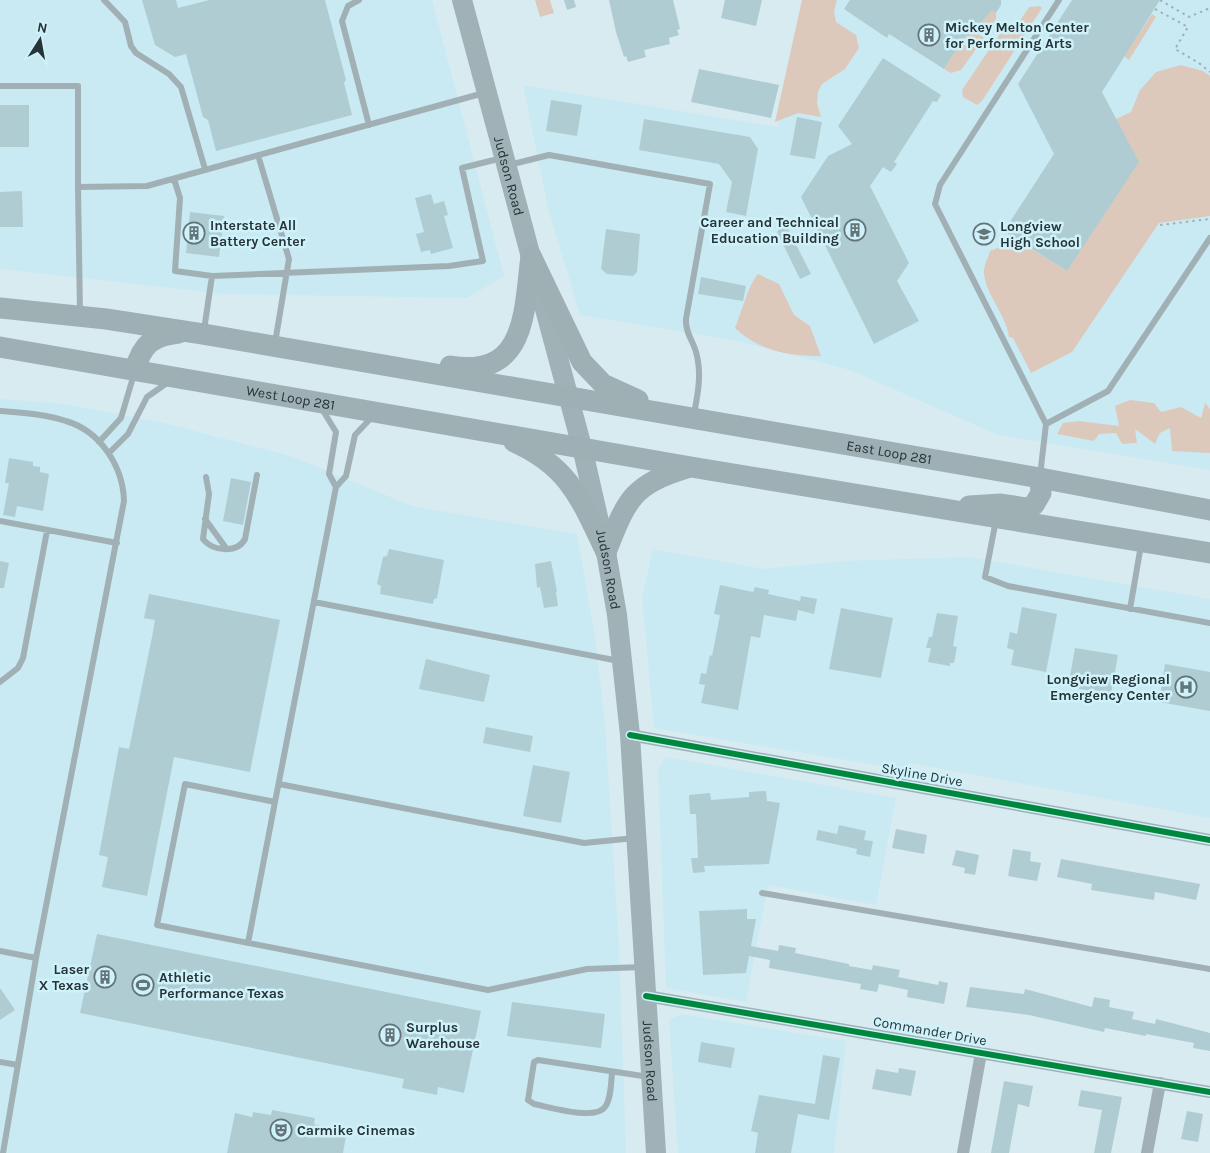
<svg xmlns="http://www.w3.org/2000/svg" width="1210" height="1153" font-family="Karla,sans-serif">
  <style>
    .built { fill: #c9eaf3 }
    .green { fill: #ddc9bc }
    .building { fill: #afccd3 }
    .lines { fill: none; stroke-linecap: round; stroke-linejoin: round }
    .path { stroke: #a2b0b4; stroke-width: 2; stroke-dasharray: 2.5 4; stroke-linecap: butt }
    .service { stroke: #a1b0b4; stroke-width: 6 }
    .minor { stroke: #a1b0b4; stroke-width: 12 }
    .primary { stroke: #a0b2b6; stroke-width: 20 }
    .trunk { stroke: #9eb0b4; stroke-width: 21 }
    .cycleway-casing { stroke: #cef1fa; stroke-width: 9 }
    .cycleway { stroke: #00873e; stroke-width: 6 }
    .labels { text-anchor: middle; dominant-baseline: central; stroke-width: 5; stroke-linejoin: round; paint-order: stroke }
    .poi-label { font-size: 14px; font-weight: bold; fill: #263437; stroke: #cef1fa; text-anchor: start }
    .street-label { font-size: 14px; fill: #263437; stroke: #cef1fa }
  </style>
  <rect width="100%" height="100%" fill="#d8ebf0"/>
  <path class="built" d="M0,0H432L504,276L467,298L223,294L0,269Z
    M809,0H1210V470L998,435L850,370L738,341L580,315L548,208L523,85L778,127Z
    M0,399L65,404L164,423L291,456L412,506L577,534L595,637L605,723L619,947L626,1153H0Z
    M653,549L764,569L843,561L969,557L1210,599V818L909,763L907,770L654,728L642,598Z
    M666,757L896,798L876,905L768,885L746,1002L666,988L658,769Z
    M681,1014L846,1041L834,1153H678L669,1020Z"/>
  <path class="green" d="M535,0H550L554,13L540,17Z
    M802,0H837L834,11L836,22L856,35L859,48L845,69L822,84L818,92L817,103L821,117L798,113L775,122Z
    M1040,6L1042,8L982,101L977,105L963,97L962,90L1001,32L1019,22L1029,7Z
    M992,9L996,13V19L987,33L978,27Z
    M1152,14L1156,17L1129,60L1124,56Z
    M974,31L984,38L961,70L951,73L944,69L965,36Z
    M1181,65L1203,71L1210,76V216L1159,223L1072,352L1031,373L1013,338L1009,337C1006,314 986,296 984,273C983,268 988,258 990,251L1002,246L1010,235L1067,271L1116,119L1131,112L1140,90L1156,72Z
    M758,274L779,284L794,315L810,326L821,356C789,356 759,351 735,328C741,314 749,283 758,274Z
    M1130,400L1154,403L1161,412L1181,407L1201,418L1205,403L1210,409V453L1172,451L1170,428L1160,433L1155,444L1135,429L1137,443L1122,444L1116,433L1099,434L1094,441L1057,434L1063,423L1079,421L1119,426L1115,406Z"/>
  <path class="building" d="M142,0H176L178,8L209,0H325L346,80L344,83L352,115L216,151L208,120L203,117L186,54L175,57L155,45Z
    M564,0H574L576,7L567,10Z
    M609,0H673L680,29L677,30L679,35L669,38L670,44L644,50L646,57L628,62L626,56L624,57L616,32Z
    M725,0H762L756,26L721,18Z
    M850,0H1001V5L996,13L992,10L971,34L965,36L944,69L889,34L887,38L844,9Z
    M1072,0H1160L1102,92L1139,162L1067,271L1004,231L1054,154L1018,84Z
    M883,58L941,95L937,102L933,101L894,162L897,164L891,172L883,167L870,186L909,263L897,281L919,321L874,344L801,197L828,156L852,144L838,126Z
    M699,69L779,85L771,118L691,102Z
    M551,100L582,105L577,136L546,131Z
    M0,105H29V147H0Z
    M797,117L822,122L815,159L790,155Z
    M644,119L750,137L758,149L746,216L726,212L732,182L719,164L639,150Z
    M22,191L23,227H0V192Z
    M431,194L434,204L444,201L448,215L444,216L453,248L431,254L430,250L421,252L416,234L424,232L415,198Z
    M190,212L224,216L219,257L186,253Z
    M784,221L811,274L800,279L777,232Z
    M606,229L640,234L637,272L633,276L607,274L601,269Z
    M701,277L746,286L743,301L698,294Z
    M9,458L33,462V466L40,467V472L49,474L43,511L17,506L15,517L3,515L9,483H5Z
    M231,478L251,482L243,525L223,521Z
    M389,549L444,560L437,598L434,599L433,604L380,594L381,586L377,584L383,557L387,556Z
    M0,561L9,563L4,588H0Z
    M551,561L557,591L556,592L558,606L544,608L540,587L537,588L535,564Z
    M720,585L753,592L755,587L769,590L768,594L800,601L801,596L817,599L814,614L798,610L796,621L764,615L760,638L751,636L738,710L701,703L705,685L699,684L701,673L706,674L710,655L712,656L720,615L714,614Z
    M149,594L280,620L250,772L174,757L147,896L102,887L108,857L99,855L119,747L129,749L152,637L155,620L144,618Z
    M1022,607L1057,614L1046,672L1011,665L1014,650L1007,648L1010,632L1017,634Z
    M841,608L893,618L881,678L829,669Z
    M937,613L958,616L953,646L957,647L954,663H950V666L928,662L931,648H926L929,637H932Z
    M1075,648L1118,655L1111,694L1068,687Z
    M426,659L490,675L484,702L419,689Z
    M1165,664L1210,672V711L1159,702Z
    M486,727L533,736L530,752L483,743Z
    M533,765L570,772L561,823L523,816Z
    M766,791L767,801L780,803L769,864L704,866L705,872L693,873L691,858H698L696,814H690L689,795L710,793L711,800L749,797V792Z
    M839,825L866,831L864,840L873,841L870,857L856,854L857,849L816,840L818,830L837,834Z
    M896,829L927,835L924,854L892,848Z
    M1013,849L1031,852L1030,861L1041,863L1037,881L1008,876Z
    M956,850L979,855L975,875L964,873L965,868L952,865Z
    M1061,859L1200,884L1196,900L1155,892L1154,900L1091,890L1092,884L1057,877Z
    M747,909V919H756L751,946L778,951L779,945L796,948L795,953L849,964V966L872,970L873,965L900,970L898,977L938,985L939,981L948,983L944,1004L907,997L908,990L879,984L877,992L860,989L861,984L769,968L770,960L749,956L746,973L703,975L699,911Z
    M97,934L481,1011L464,1093L438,1087L437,1095L402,1088L404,1079L80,1013Z
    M970,987L1024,994L1025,989L1092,1007L1094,997L1110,1000L1109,1007L1134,1012L1132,1019L1155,1024L1156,1019L1210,1033V1051L1193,1048L1194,1043L1146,1034V1036L1105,1028L1104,1032L1029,1015L966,1007Z
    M0,988L15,1010L0,1020Z
    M512,1002L605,1014L601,1048L507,1036Z
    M701,1042L735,1048L731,1068L698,1062Z
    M823,1055L840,1058L829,1120L798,1114L791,1153H755L758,1133L751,1131L759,1095L815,1104Z
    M899,1068L916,1071L911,1096L872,1089L876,1069L898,1073Z
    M1004,1081L1033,1086L1029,1107L1018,1104L1009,1153H991Z
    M1081,1090L1122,1097L1111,1153H1094L1102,1110L1078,1106Z
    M272,1110L315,1118L314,1124L331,1128L330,1133L346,1136L343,1153H227L235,1113L252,1117L253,1112L271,1115Z
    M1187,1111L1203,1114L1198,1142L1181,1139Z"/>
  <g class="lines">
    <path class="path" d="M1160,0L1189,17L1210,8
      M1155,9L1188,27L1175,49L1199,63L1210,72
      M1160,225L1210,219"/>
    <path class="service" d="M104,0L125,22L131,46L136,53L169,74L181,87L205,169
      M359,0L348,6L342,21L369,125
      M0,86H78V187
      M258,155L289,259L275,343
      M509,165L549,155L710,184L686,319C685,332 693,341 696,352C702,373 698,393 694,414
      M174,179L180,198L175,271L212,276
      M80,314L78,187L147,186L484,93
      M204,330L212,276L449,266L483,261L462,168L502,158
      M322,409L336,432L329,474L336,487L346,476L355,435L373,416
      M0,411C22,413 45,414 66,421C100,431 123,466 124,501L36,958L3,1153
      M1046,424L935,204L940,185L1059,0
      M99,442L121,418L134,374
      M109,453L128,434L147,397L167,383
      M1040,476L1046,424L1108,391L1210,238
      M206,477L209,494L203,539C212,551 237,554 245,539L257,475
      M336,487L275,802L185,784L157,925L488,990L587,969L643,967
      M205,519L226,548
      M996,520L985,577L1008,586L1210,623
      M0,521L117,543
      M314,602L619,661
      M1130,609L1141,545
      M0,682L18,668L23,658L47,531
      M279,784L584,843L635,838
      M762,893L1210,969
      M248,943L275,802
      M0,951L36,958
      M0,1062L18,1065
      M528,1100L534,1062L538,1060L649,1077
      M528,1100L534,1104C549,1107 595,1121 605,1107C611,1099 611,1083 612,1073"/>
    <path class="minor" d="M630,735L1210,840
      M646,996L1210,1092
      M963,1153L981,1053
      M1147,1153L1160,1083"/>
    <path class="primary" id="s1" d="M462,0L582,447L606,552L617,615L630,735L656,1153"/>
    <g class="trunk">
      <path d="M531,256L582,362L603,384L638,400"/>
      <path id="s2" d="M0,308L106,319L203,334L1040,478L1210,510"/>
      <path id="s3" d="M0,347L691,467L1210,553"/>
      <path d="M450,366C527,379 524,311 531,256"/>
      <path d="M135,370C142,344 152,336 179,333"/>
      <path d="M514,442C570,467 581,500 606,552"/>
      <path d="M969,506L1001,504L1026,508L1034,505L1041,493L1040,478"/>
      <path d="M606,552C627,500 631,485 687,468"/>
    </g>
    <g class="cycleway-casing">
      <path id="cycleway" d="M630,735L1210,840
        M646,996L1210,1092"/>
    </g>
    <use href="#cycleway" class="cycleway"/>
  </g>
  <defs>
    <g id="building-ring" transform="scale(1.125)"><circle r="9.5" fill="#cef1fa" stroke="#647478" stroke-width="1.5"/><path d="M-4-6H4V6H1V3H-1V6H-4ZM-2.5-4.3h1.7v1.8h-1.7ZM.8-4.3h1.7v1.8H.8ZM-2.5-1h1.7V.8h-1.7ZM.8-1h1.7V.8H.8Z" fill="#647478"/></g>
    <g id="school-ring" transform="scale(1.125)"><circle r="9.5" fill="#cef1fa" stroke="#647478" stroke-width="1.5"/><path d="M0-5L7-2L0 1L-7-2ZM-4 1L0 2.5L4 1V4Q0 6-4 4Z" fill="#647478"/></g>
    <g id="hospital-ring" transform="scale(1.125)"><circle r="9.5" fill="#cef1fa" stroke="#647478" stroke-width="1.5"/><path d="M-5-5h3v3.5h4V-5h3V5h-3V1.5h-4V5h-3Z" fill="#647478"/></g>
    <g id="stadium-ring" transform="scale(1.125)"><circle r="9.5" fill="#cef1fa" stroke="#647478" stroke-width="1.5"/><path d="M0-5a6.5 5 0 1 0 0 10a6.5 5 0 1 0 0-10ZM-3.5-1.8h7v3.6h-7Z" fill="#647478"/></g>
    <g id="theatre-ring" transform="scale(1.125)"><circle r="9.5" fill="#cef1fa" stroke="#647478" stroke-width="1.5"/><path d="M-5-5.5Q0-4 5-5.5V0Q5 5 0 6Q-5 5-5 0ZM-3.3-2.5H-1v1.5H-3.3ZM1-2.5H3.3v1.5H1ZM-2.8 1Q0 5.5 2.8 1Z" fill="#647478"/></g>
  </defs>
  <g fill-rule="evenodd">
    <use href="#building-ring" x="929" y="35"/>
    <use href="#building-ring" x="855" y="230"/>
    <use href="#building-ring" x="194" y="233"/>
    <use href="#school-ring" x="984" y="234"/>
    <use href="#hospital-ring" x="1186" y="687"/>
    <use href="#building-ring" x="105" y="977"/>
    <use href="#stadium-ring" x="143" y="985"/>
    <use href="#building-ring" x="390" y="1035"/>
    <use href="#theatre-ring" x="281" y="1130"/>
  </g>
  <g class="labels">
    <g class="poi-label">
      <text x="945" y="27">Mickey Melton Center<tspan x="945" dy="16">for Performing Arts</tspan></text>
      <text x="839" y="222" text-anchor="end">Career and Technical<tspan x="839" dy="16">Education Building</tspan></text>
      <text x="210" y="225">Interstate All<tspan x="210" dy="16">Battery Center</tspan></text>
      <text x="1000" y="226">Longview<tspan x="1000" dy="16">High School</tspan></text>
      <text x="1170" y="679" text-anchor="end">Longview Regional<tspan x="1170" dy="16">Emergency Center</tspan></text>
      <text x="89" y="969" text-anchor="end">Laser<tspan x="89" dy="16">X Texas</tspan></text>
      <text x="159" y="977">Athletic<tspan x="159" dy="16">Performance Texas</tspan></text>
      <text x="406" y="1027">Surplus<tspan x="406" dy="16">Warehouse</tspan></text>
      <text x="297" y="1130">Carmike Cinemas</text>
    </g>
    <g class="street-label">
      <text stroke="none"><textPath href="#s1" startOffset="182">Judson Road</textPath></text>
      <text stroke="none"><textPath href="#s3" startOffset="295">West Loop 281</textPath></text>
      <text stroke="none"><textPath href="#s2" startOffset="901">East Loop 281</textPath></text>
      <text stroke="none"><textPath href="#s1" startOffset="588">Judson Road</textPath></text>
      <text transform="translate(922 775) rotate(10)">Skyline Drive</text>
      <text transform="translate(930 1031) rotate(10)">Commander Drive</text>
      <text stroke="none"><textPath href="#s1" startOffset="1082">Judson Road</textPath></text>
    </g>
  </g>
  <g transform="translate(40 40) rotate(11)" stroke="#cef1fa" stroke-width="4" paint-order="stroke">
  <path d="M0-4L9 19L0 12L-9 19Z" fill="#263437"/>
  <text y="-8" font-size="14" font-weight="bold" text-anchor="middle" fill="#263437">N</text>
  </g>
</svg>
